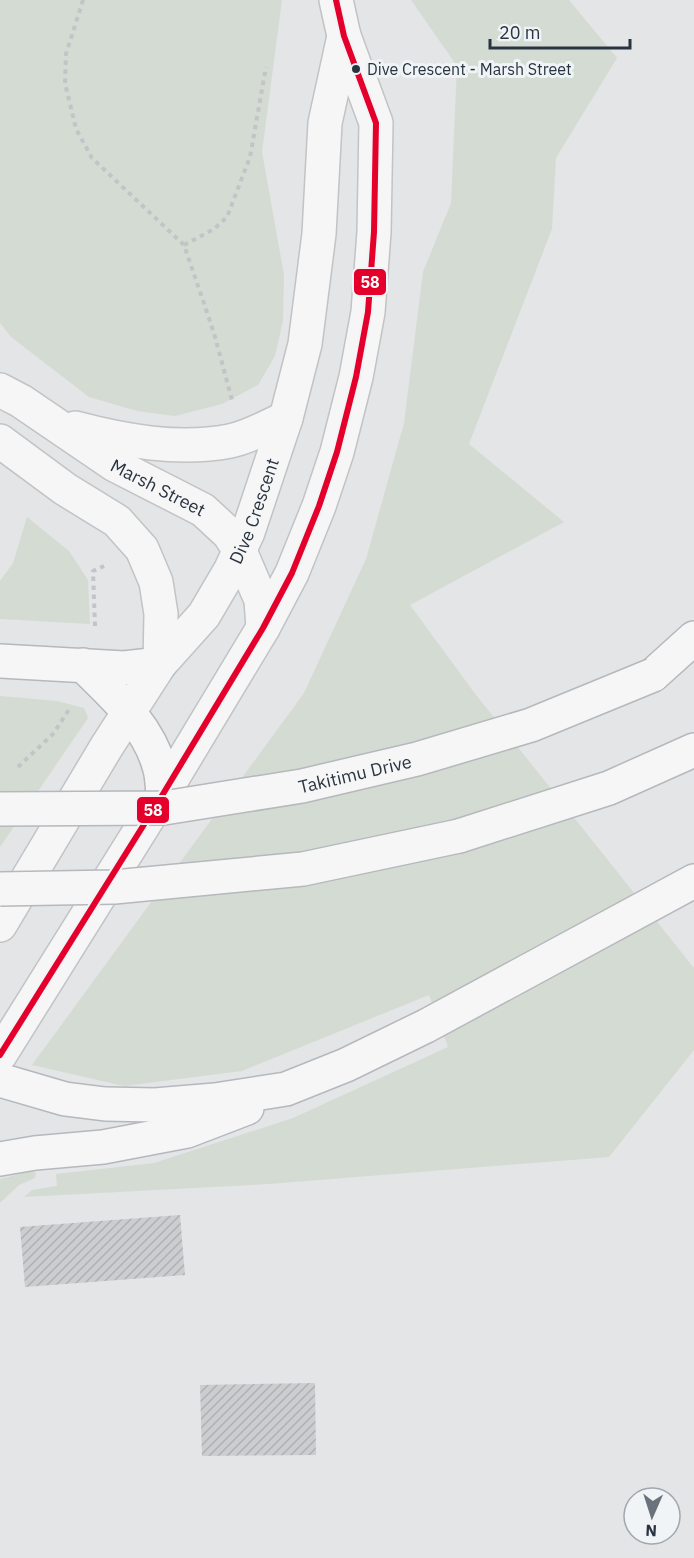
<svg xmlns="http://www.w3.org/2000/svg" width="694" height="1558" font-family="'IBM Plex Sans',sans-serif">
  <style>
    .grass { fill: #d4dbd3 }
    .building { fill: url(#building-hatch) }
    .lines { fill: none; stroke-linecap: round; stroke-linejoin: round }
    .secondary-casing { stroke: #c1c3c5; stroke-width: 36 }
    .highway-casing { stroke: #b5b8bc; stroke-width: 36 }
    .path { stroke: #c2c4c8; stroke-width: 4; stroke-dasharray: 4.5 4.5; stroke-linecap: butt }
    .secondary { stroke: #f6f6f7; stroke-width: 33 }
    .highway { stroke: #f6f6f7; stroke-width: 33 }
    .highway-bridge-casing { stroke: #b5b8bc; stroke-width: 36; stroke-linecap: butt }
    .highway-bridge { stroke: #f6f6f7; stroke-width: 33 }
    .bus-1-casing { stroke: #f0f4f7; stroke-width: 10 }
    .bus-1 { stroke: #e4002b; stroke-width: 6 }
    .bus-dot { fill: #293441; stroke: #f0f4f7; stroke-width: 2 }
    .labels { text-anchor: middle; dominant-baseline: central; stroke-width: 6; stroke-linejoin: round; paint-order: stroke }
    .bus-label { font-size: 16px; fill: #293441; stroke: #f0f4f7; text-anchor: start }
    .street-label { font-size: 18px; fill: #293441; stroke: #f0f4f7 }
    .line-badge { stroke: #f0f4f7; stroke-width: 2 }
    .badge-label { font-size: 16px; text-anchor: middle; font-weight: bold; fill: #fff }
  </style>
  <defs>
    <pattern id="building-hatch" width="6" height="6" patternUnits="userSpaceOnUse" patternTransform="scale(1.5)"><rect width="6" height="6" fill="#cbcdcf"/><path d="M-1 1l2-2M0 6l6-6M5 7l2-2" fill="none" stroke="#aeb1b3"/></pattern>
  </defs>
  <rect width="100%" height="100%" fill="#e3e5e7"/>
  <path class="grass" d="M0,0H282L262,152L284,275L283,320L275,356L258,385L222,404L175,416L137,411L89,397L11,337L0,323Z
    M411,0H569L617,58L556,158L552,229L469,444L564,522L410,605L473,691L694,968V1050L609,1157L269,1184L24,1197L32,1190L57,1186L56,1174L154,1163L293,1118L448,1047L429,995L242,1071L124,1086L32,1065L304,693L366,559L404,423L423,272L451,203L457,66Z
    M27,517L69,551L88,580L90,624L0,619V581L13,563Z
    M0,696L57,701L84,708L88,718L0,847Z
    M32,1171L36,1173L35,1178L19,1185L0,1203V1179Z"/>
  <path class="building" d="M180,1215L185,1275L25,1287L20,1227Z
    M315,1383L316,1455L202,1456L200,1385Z"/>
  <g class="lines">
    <g class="secondary-casing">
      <g id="secondary">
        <path id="s1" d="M0,390L21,401L115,465L203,510L229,534L240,551L261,600L263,628"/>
        <path d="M75,428C124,441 179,451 230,441C250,437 268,426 286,418"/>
        <path d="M0,441L65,489L117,521L142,549L156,582L161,614L160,664"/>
        <path id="s2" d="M0,925L107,746L160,664L204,615L231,569L248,532L286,418L305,344L319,234L325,123L344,36"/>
        <path d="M0,1055L163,794L263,628L292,573L319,506L337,452L356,377L368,312L374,232L376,123L344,36L336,0"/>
      </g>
    </g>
    <g class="highway-casing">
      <path id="highway" d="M0,661L124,668L160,664
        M83,665C112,694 148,725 159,766C162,774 162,785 163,794
        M653,675L694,638
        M459,836L609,788L694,750
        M0,1080L65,1099L105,1104L155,1105L215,1100L286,1089L346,1065L426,1026L694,881
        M0,1159L35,1153L103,1147L187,1131L247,1108"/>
    </g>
    <path class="path" d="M83,0L66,54L65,83L76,129L92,158L184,245L214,333L232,400
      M184,245L214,229L227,217L250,157L266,67
      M95,626L93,571L104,566
      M18,767L53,734L70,708"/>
    <use href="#secondary" class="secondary"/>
    <use href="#highway" class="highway"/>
    <g class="highway-bridge-casing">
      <g id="highway-bridge">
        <path id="s3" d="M0,809L164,808L302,786L417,759L531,725L653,675"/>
        <path d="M0,889L114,887L303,869L459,836"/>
      </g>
    </g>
    <use href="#highway-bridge" class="highway-bridge"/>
    <g class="bus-1-casing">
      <path id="bus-1" d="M0,1055L163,794L263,628L292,573L319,506L337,452L356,377L368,312L374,232L376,123L344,36L336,0"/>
    </g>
    <use href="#bus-1" class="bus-1"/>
  </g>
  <circle class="bus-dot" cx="356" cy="69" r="5"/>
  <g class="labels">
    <g class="bus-label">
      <text x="367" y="69">Dive Crescent - Marsh Street</text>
    </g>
    <g class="street-label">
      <text stroke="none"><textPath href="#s1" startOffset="186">Marsh Street</textPath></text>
      <text stroke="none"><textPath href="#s2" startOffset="488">Dive Crescent</textPath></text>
      <text stroke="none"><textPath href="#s3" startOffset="358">Takitimu Drive</textPath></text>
    </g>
  </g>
  <g class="line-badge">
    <rect x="353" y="268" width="34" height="28" rx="6" fill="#e4002b"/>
    <rect x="136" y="796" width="34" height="28" rx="6" fill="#e4002b"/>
  </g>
  <g class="badge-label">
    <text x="370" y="288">58</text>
    <text x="153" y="816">58</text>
  </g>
  <g transform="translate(652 1516) rotate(183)"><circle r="28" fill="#f0f4f7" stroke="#a0a7ae" stroke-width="1.5"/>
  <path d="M0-4.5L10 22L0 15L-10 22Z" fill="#6a727b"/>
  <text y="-9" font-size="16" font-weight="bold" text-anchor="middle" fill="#293441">N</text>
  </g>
  <path d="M490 39v9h140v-9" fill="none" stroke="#293441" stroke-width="3"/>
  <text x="499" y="39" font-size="18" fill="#293441" stroke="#f0f4f7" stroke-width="4.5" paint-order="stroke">20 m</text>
</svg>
